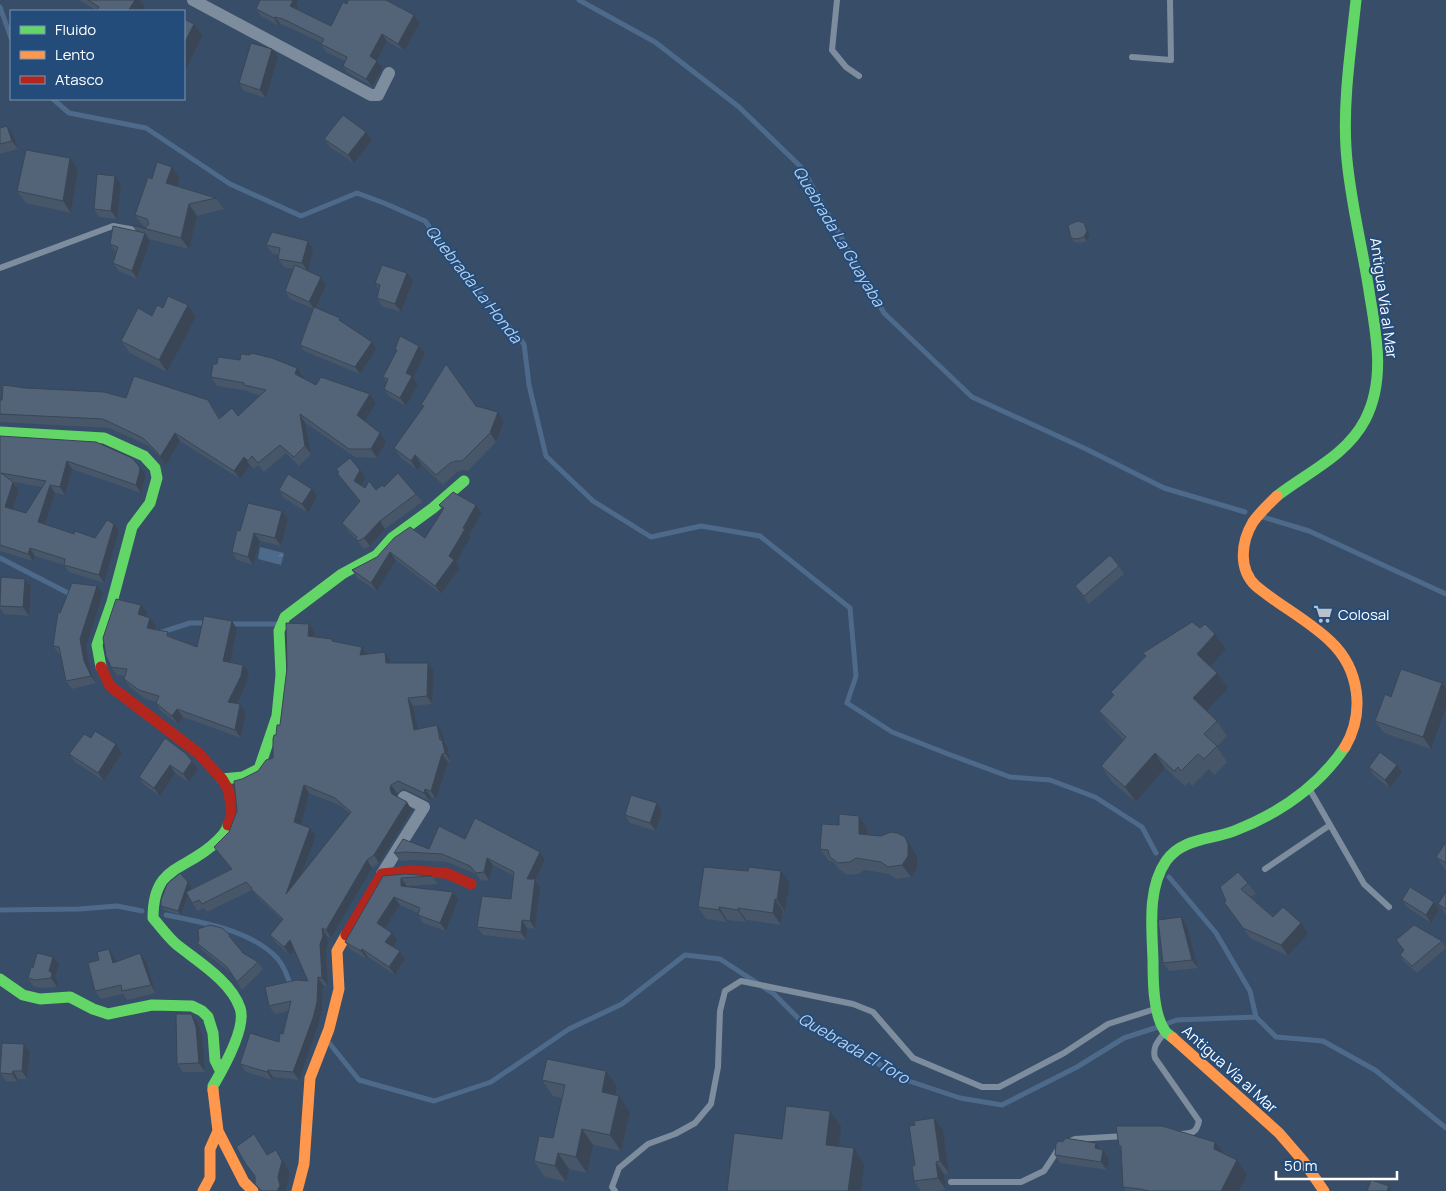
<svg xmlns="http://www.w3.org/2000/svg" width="1446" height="1191" font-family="Manrope,sans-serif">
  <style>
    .water { fill: url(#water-ripples) }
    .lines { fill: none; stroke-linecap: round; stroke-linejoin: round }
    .stream { stroke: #4e6a8b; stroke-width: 5 }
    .lane { stroke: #7d8d9e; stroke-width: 6 }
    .street { stroke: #7d8d9e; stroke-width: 12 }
    .fast { stroke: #63d668; stroke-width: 11 }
    .slow { stroke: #ff974d; stroke-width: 11 }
    .jam { stroke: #b3261e; stroke-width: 11 }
    .wall { fill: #475668; fill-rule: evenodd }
    .shaded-wall { fill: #3a4655 }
    .building { fill: #536479; stroke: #3a4655; fill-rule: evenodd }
    .labels { text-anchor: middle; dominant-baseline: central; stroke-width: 4; stroke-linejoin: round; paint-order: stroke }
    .street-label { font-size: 15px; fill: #fff; stroke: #244c7b }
    .poi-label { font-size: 15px; fill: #fff; stroke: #244c7b; text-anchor: start }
    .water-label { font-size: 16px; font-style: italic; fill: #b3ceec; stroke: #244c7b }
  </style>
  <defs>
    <pattern id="water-ripples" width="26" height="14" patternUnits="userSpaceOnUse" patternTransform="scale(1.25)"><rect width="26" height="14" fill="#4e6a8b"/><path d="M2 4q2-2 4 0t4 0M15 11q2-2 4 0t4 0" fill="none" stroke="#69809c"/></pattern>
  </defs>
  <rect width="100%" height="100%" fill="#384d67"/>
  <path class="water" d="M260,547L284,553L281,565L258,559Z"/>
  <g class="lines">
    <path class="stream" d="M579,0L655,42L739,107L802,168L884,313L972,397L1086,449L1164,488L1245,512
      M0,7L11,38
      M53,99L69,113L146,128L230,184L301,216L357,193L384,203L425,221L464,274L524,344L529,385L546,456L593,501L651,537L701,526L760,536L850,608L856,676L847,703L892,732L948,754L1010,777L1050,780L1095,797L1142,827L1156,853
      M1263,517L1309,531L1446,594
      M0,558L70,594
      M227,624H278
      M156,634L190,623H208
      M1169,877L1216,933L1250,991L1256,1017L1276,1037L1323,1041L1375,1070L1446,1128
      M0,910L79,909L117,906L142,911
      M166,915C201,922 250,930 276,957C283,964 289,979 291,988
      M1166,1024L1177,1020L1256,1017
      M330,1044L359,1080L434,1101L491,1082L569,1029L622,1004L685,955L720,959L774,994L798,1018L846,1044L903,1079L960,1098L1002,1105L1077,1067L1124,1038L1158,1027"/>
    <path class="lane" d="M837,0L832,50L846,67L859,76
      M1132,57L1171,60L1170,0
      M0,268L113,226L141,231
      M1310,790L1364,884L1389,907
      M1265,869L1330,825
      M1165,1032C1158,1041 1152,1047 1155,1058L1199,1121C1196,1134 1192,1133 1180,1134
      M951,1182H1021L1044,1171L1061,1145L1075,1139L1125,1136
      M615,1191L612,1187L619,1168L648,1144L675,1134L695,1123L711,1104L718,1067L720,1011L725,991L741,981L853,1004L873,1012L913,1058L982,1087H999L1064,1053L1108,1024L1155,1009"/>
    <path class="street" d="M193,0L371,95H378L389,73
      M382,874L424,807L404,797"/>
    <path class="fast" d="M0,432L104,438L144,456L155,468L157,478L150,503L132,527L112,602L97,645L101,667
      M1277,496C1308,472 1346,456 1365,420C1385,382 1377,338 1370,297C1363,248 1349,198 1346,148C1343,98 1351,49 1356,0
      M222,779L243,777L259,769L277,716L281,675L279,631L285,617L342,574L377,555L392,538L433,508L464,481
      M0,979L23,995L40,999L70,997L93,1009L108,1014L152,1005L192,1006L202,1011L208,1017L213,1033L215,1060L221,1072
      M1173,1038C1171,1036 1167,1034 1165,1031C1153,1014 1153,980 1153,960C1152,928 1147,889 1166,861C1182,838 1211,840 1234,831C1278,814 1318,787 1345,747
      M213,1090V1086C223,1069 247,1027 240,1008C231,981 197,961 176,944C167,936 160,926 153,918C153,863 186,872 217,841C223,835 226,832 228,825"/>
    <path class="slow" d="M1277,496C1269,504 1260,512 1253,522C1241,542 1238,569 1256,586C1280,606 1308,620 1330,641C1360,669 1365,713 1345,747
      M1173,1038L1279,1133L1304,1162L1324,1191
      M213,1090L218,1131L244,1182L253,1191
      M203,1191L210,1178V1149L218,1131
      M297,1191L304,1164L310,1078L329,1029L339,989L337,951L346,935"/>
    <path class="jam" d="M101,667L110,686L198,753L222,779L229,791L232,815L228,825
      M346,935L382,874L411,871L446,873L471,884"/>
  </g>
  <path class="wall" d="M79,0H140L145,6L97,11Z
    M347,4L420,23L404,51L387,41L377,60L383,68L372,86L348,73L343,66L345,61L326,52L321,44L322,43L288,27L280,24L279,26L261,16L256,9L296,5L298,8V10L331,26Z
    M278,57L266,98L244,91L239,83Z
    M7,126L13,134L18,149L0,154V128Z
    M366,132L372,140L354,163L330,147L324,139Z
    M172,167L180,178L177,186L216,198L224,209L197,216L189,249L149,239L150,241L137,279L119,271L113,263L117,253L110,244L136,231L132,225L145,228V227L143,226L135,215L152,179Z
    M78,170L71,213L26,203L17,191Z
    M115,176L121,184L117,219L99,217L94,209Z
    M1086,227L1090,235L1087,241L1080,243L1074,242L1071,238Z
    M308,241L313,249L308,271L326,285L316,308L344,324L376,349L360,374L304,351L300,345L314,309L290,299L285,291L294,269L284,267L278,259L279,255L272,253L266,245Z
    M413,281L401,312L382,306L377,298L379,290L375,283Z
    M188,305L196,317L167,372L130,353L121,341L163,308Z
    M419,346L425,354L413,378L418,384L406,406L390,397L384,389L387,383L383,377L397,351L395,349Z
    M211,377H303L302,378L316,385L370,394L376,403L365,421L386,442L377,458L355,457L305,423L311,454L299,466L286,453L264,472L258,465L254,469L250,465L240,479L180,441L166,465L160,457L149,446L109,428L0,422V400H2L26,388L126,398L214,409L220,418L238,416L260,395L250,393L248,391L217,386Z
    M421,405L476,406L498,412L504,421L496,442L468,471L462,470L457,472L443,485L422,465L417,470L401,458L394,448L423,407Z
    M0,436L139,466L145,473V478L141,493L72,469L65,495L55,493L45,524L74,534L95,538L119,531L104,583L69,572L64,565L35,556L33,561L0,551ZM14,482L42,487L26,513L13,509L19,490Z
    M337,473L366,478L362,486L365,488L376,490L384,487L416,494L422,502L385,529L370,546L364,549L356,539L348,531L342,523L360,502Z
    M279,490L317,497L308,513L284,498Z
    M439,505L482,513L469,535L471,537L456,562L460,568L441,594L396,560L377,591L357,578L352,570L377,557L425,538L443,511Z
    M282,511L288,519L281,546L260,541L253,565L237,560L232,552L240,531Z
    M1119,566L1124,574L1089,604L1075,586Z
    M25,579L31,587L29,616L4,614L0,608V587Z
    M103,593L86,647L90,669L96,683L72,689L66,681L61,654H59L53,646L60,613Z
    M147,613L145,616L150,618L156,626L155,629L172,637L197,647L232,621L237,629L230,663L249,673L246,684L237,704L246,712L241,738L183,717L178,724L161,711L156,703V702L144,698L130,687L124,679L125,676L117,675L111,667Z
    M309,624L315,632V637L334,641L367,654L390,660L391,663H428L434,671L432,704L413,706L418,729L442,732L445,743L448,748L450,761L448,762L436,799L431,797L430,801L404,789L397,793L396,796L412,810L379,863L372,868L331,938L327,936L328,943L326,952L328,986L323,985L322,1010L318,1026L299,1080L273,1077L272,1080L246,1072L240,1064L279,1042L283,1034L288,1011L275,1014L269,1006L308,981L295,949L290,955L276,943L270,935L282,920L257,897L252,890L207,912L204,908L198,911L192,903L188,895L181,915L164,910L161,906L188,882L191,886L189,890L231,869L214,847L229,832L237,811L242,779L258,771L273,758L276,735L280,725ZM309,793L341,806L350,814L302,874L316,836L301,825Z
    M1200,628L1215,634L1226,649L1210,666L1217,673L1228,688L1206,711L1217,721L1227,736L1217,747L1227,762L1214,775L1209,769L1192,786L1189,782L1185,786L1165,768L1136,802L1112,782L1101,766L1124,740L1110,726L1099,711L1113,696L1111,692L1145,656L1143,653Z
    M1401,669L1431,749L1384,733L1375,721L1391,697Z
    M91,738L122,753L104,781L75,762L69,754Z
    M165,738L198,769L189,782L175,773L160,796L144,785L139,777Z
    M1369,767L1402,773L1390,788L1374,776Z
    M662,811L656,831L630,823L625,815Z
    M867,828V835L913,849L917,856V869L911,877L896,879L889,874L865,870L858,874L847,875L839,869L833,862L829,861L820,849Z
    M465,839L540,852L545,860L535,880L540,887L535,929L527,928L526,940L483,935L477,927L511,899L514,876L493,865L489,880L481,881L476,874L447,862L412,860L400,861L394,853L429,849Z
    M1446,842V870L1436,857Z
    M383,876H432L438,884L407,886V887L453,892L458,900L446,931L423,923L418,915V913L400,905L385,928L397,941L393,947L400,951L405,959L395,975L368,957L367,959L351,950L345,942Z
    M790,883L785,912L783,911L781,925L746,920V922L727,920V922L706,919L698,907Z
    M1248,883L1256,894L1251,897L1273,917L1308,934L1288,956L1250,938L1224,902Z
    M1446,892V915L1438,904Z
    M1402,900L1434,902L1439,910L1431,923L1408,908Z
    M1187,926L1198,968L1169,971L1163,963Z
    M230,935L234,943L243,953L258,962L263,969L242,990L232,974L202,950L197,943Z
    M1396,940L1442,941L1446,948L1417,973L1404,962L1400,955L1404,950Z
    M140,953L146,961L156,993L127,1000L123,994L101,999L95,991L115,958L116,962Z
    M59,965L55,977L58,981L57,987L41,988L33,986L28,978L33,968Z
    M192,1015L198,1023L202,1035L205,1072H183L177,1064Z
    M24,1044L30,1052L27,1079H18V1082L6,1081L0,1073Z
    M542,1080L617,1087L616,1095L630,1112L621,1151L593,1145L587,1173L569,1169L566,1182L545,1177L534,1161L553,1138L562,1098L553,1096Z
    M934,1118L943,1130L949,1173L944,1174L946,1190L938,1191H921L914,1181L915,1125Z
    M1063,1142L1096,1143L1101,1149L1103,1150L1109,1158L1107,1170L1060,1163L1055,1155Z
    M1119,1146L1224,1154L1247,1175L1239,1191H1126L1123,1187L1121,1151Z
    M276,1150L284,1162L290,1173L286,1189L287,1191H260L255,1184V1177L245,1163L268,1154Z"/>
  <path class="shaded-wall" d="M135,0H140L145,6L142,11H128Z
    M291,0H298L296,5L298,8L295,14L290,6Z
    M414,15L420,23L404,51L398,44Z
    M275,17L280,24L279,26L274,18Z
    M194,24L202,36L184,73V44Z
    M382,34L387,41L375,64L370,56Z
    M272,49L278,57L266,98L260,90Z
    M377,61L383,68L372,86L366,79Z
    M7,126L13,134L18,149L12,141Z
    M366,132L372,140L354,163L348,155Z
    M70,158L78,170L71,213L63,201Z
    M172,167L180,178L174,194L166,183Z
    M115,176L121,184L117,219L111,211Z
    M189,204L197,216L189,249L181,238Z
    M1084,223L1090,235L1087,241L1084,237Z
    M145,233L150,241L137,279L132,271Z
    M308,241L313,249L308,271L302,263Z
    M407,273L413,281L401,312L395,304Z
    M321,277L326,285L315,310L309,302Z
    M188,305L196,317L167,372L159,360Z
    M372,342L376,349L360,374L355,367Z
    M419,346L425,354L413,378L418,384L406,406L400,398L406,373Z
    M297,368L303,377L301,383L295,374Z
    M370,394L376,403L363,424L357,415Z
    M498,412L504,421L496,442L490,433Z
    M300,414L305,423L311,454L305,446Z
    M175,433L180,441L166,465L160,457Z
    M380,433L386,442L377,458L371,449Z
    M415,455L422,465L417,470L411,461Z
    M244,457L250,465L240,479L234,471Z
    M67,461L72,469L65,495L60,487Z
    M139,466L145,473V478L141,493L136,485Z
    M360,470L366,478L360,489L354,481Z
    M13,482L19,490L11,514L5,507Z
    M50,485L55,493L43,530L38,522Z
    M312,489L317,497L308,513L302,504Z
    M476,505L482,513L469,535L471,537L456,562L460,568L441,594L435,586L449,556Z
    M282,511L288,519L281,546L275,538Z
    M380,521L385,529L370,546L364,538Z
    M114,524L119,531L104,583L99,575Z
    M254,533L260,541L253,565L248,557Z
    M30,548L35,556L33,561L28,554Z
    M390,552L396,560L377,591L371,583Z
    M25,579L31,587L29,616L23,607Z
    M97,586L103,593L86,647L90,669L96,683L91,676L84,661L80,639Z
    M141,605L147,613L143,622L138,614Z
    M150,618L156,626L152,636L147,628Z
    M232,621L237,629L229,669L223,661Z
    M309,624L315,632L314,644L308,636Z
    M1215,634L1226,649L1208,669L1197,654Z
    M362,647L367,655H360Z
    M385,652L390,660L392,671L386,663Z
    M428,663L434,671L432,704L427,696Z
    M243,665L249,673L246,684L234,710L228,702Z
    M1217,673L1228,688L1204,714L1193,698Z
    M1442,683L1446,689V707L1431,749L1423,737Z
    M408,698L413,706L420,738L414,730Z
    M240,704L246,712L241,738L235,730Z
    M177,709L183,717L178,724L172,716Z
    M437,725L442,732L445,743L448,748L450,761L445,753Z
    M116,744L122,753L104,781L98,773Z
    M1155,753L1165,768L1136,802L1125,787Z
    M442,754L448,762L436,799L431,791Z
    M192,761L198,769L189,782L183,774Z
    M170,765L175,773L160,796L154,788Z
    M1397,765L1402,773L1390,788L1385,780Z
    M304,785L309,793L300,830L294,822Z
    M391,785L397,793L396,797L392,794L390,789Z
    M425,789L431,797L430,801L424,793Z
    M407,802L412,810L379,863L374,855Z
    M657,803L662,811L656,831L650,823Z
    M859,816L867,828V846L859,834Z
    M310,828L316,836L291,902L286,894Z
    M905,837L917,856V869L911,877L902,865Z
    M540,852L545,860L535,880L540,887L535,929L530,921L527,879Z
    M487,858L493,865L489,880L484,872Z
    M367,860L372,868L331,938L326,930Z
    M781,871L790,883L785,912L777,900Z
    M401,878L407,886V894L401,886Z
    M188,882L191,886L181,915L178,911Z
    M453,892L458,900L446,931L440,923Z
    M394,897L400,905L383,931L377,923Z
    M775,899L783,911L781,925L773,913Z
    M1434,902L1439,910L1431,923L1426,915Z
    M719,907L727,920V922L719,910Z
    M738,908L746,920V922L738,910Z
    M1181,917L1187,926L1198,968L1192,960Z
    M522,920L527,928L526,940L521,932Z
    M1301,923L1308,934L1288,956L1281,945Z
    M322,928L327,936L328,943L326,952L328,986L322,978L320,944Z
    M392,933L397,941L391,950L385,942Z
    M290,940L296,948L290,955L284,947Z
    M109,949L115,958L118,971L113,963Z
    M362,949L368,957L367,959L361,951Z
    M400,951L405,959L395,975L389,967Z
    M140,953L146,961L156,993L151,985Z
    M53,957L59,965L55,977L58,981L57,987L51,978L49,971Z
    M318,977L323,985L322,1010L318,1026L299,1080L293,1072Z
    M192,1015L198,1023L202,1035L205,1072L199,1063Z
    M24,1044L30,1052L27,1079L22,1071Z
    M268,1070L273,1077L272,1080L267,1072Z
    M13,1071L18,1079V1082L12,1074Z
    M606,1071L617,1087L613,1108L602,1092Z
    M619,1096L630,1112L621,1151L610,1135Z
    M830,1111L841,1127L837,1160L826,1145Z
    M934,1118L943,1130L949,1173L940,1161Z
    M582,1129L593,1145L587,1173L576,1157Z
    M1215,1142L1226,1157L1214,1149Z
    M1096,1143L1102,1151L1095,1148Z
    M854,1148L864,1164L861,1191H848Z
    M276,1150L284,1162L290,1173L286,1189L287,1191H277L278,1177Z
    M1103,1150L1109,1158L1107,1170L1101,1162Z
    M558,1153L569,1169L566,1182L555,1166Z
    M1237,1160L1247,1175L1239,1191H1221Z
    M936,1162L944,1174L946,1190L938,1178Z
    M1389,1186L1392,1191H1387Z"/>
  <path class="building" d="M88,0H135L128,11H97L99,7Z
    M260,0H291L293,1L290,6L331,26L343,2L347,4L348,0H386L414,15L398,44L382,34L370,56L377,61L366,79L343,66L347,57L321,44L324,39L283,19L275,17L274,18L256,9Z
    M184,19L194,24L184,44Z
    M251,43L272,49L260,90L239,83Z
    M343,115L366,132L348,155L324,139Z
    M7,126L12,141L0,144V128Z
    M26,150L70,158L63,201L17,191Z
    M157,162L172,167L166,183L216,198L189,204L181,238L132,225L145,228L149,224L147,219L135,215L148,177L152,179Z
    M97,174L115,176L111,211L94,209Z
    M1078,221L1084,223L1087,231L1084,237L1077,239L1071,238L1068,225Z
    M113,226L145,233L132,271L113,263L118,247L110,244Z
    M272,232L308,241L302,263L278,259L280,248L266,245Z
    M295,265L321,277L309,302L285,291Z
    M382,265L407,273L395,304L377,298L380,285L375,283Z
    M168,296L188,305L159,360L121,341L138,308L152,316L157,305L163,308Z
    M314,307L340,318L339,320L372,342L355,367L300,345Z
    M400,336L419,346L406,373L412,376L400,398L384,389L388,379L383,377L397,350L395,349Z
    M251,353L272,358L297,368L295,374L316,385L321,377L370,394L357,415L380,433L371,449H349L300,414L305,446L294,457L280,445L258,463L252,456L248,461L244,457L234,471L175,433L160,457L157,452L143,438L103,419L0,414V400H2L3,385L26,388L104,392L126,398L134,376L208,400L219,419L232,408L238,416L266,390L244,385V383L211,377L213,364H217L218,357L240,360L241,354L250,355Z
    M446,364L476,406L498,412L490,433L462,461H456L450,463L436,475L415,455L411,461L394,448L424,406L421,405Z
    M0,436L96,442L132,458L139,466L140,470L136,485L67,461L60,487L50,485L38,522L74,534L75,531L95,538L107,520L114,524L99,575L64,565L65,559L30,548L28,554L0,545ZM1,473L46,481L26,513L5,507L13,482Z
    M350,458L360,470L354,481L365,488L369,481L376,490L382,485L384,487L398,473L416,494L380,521L364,538L358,541L356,539L357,537L342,523L360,501L337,473L339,472L336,469Z
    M288,474L312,489L302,504L279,490Z
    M453,492L476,505L463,528L465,529L449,556L454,560L435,586L390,552L371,583L352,570L377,557L394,538L410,527L425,538L444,508L439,505Z
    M248,503L282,511L275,538L254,533L248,557L232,552L237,530L240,531Z
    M1110,555L1119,566L1084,596L1075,586Z
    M1,577L25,579L23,607L0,606Z
    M72,583L97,586L80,639L84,661L91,676L66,681L59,647L53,646L58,612L60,613Z
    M116,599L141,605L138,614L150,618L147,628L168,632L167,636L197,647L204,616L232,621L223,661L243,665L241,676L228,702L240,704L235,730L177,709L172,716L156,703L159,696L139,690L124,679L127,669L111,667L106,656L103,638Z
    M1192,622L1200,628L1205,624L1215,634L1197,654L1217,673L1193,698L1217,721L1204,734L1217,746L1204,759L1198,754L1181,771L1178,767L1174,771L1155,753L1125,787L1101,766L1126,737L1099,711L1114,695L1111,692L1146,656L1143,653Z
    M286,623L309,624L308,636L332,639V641L362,647L360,655L385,652L386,663H428L427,696L408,698L414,730L437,725L440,740H442L445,753L442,754L431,791L425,789L424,793L398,781L391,785L390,789L392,794L407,802L374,855L367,860L326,930L322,928L323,936L320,944L322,978L318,977L317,1002L313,1018L293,1072L268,1070L267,1072L240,1064L250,1033L279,1042L280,1033L283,1034L291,1001L269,1006L265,987L297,980L308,981L290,940L284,947L270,935L283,919L251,889L252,888L246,882L202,904L199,900L192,903L186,892L232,869L214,847L229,832L237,811L234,781L242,779L258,771L266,760L273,758V739L274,735H276L277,725H280L287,668ZM304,785L335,798L351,812L286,894L310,828L294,822Z
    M1401,669L1442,683L1423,737L1375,721L1385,694L1391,697Z
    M95,731L116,744L98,773L69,754L84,734L91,738Z
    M165,738L185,753L192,761L183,774L170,765L154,788L139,777Z
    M1380,752L1397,765L1385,780L1369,767Z
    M631,795L657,803L650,823L625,815Z
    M839,814L859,816V834L881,836L891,832L897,833L905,837L908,844V856L902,865L888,867L881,862L856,858L850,862L838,863L830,857L828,850L820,849L822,824L839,825Z
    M475,818L540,852L527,879H535L530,921L522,920L521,932L477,927L482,896L511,899L514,872L487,858L484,872L476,873L470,866L442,854L406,852L394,853L403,839L429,849L439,826L465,839Z
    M1446,842V863L1436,857Z
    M704,867L748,871L749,867L781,871L777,900L775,899L773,913L738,908V910L719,907V910L698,907Z
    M1238,872L1248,883L1241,889L1273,917L1283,907L1301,923L1281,945L1243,928L1224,902L1226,901L1220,887Z
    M180,873L188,882L178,911L161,906V900L167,884Z
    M406,874L432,876L401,878V886L453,892L440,923L418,915L420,908L394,897L377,923L392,933L385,942L400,951L389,967L362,949L361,951L345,942L383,876Z
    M1410,887L1434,902L1426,915L1402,900Z
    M1446,892V909L1438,904Z
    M1181,917L1192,960L1163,963L1158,920Z
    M210,925L222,928L230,935L229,936L243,953L258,962L237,982L227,967L197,943L199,941L198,929Z
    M1414,925L1442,941L1412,966L1400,955L1404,950L1396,940Z
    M109,949L113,963L140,953L151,985L122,991L121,985L95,991L88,963L99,960L97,952Z
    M37,953L53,957L49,971L52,973L51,978L35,980L28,978L31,967L33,968Z
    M176,1014H191L192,1015L196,1027L199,1063L177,1064Z
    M2,1043L24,1044L22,1071H13L12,1074L0,1073Z
    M547,1059L606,1071L602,1092L619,1096L610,1135L582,1129L576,1157L558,1153L555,1166L534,1161L539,1136L553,1138L565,1085L542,1080Z
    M786,1106L830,1111L826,1145L854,1148L848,1191H727L734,1133L782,1139Z
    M934,1118L940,1161L936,1162L938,1178L914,1181L912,1166L915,1165L909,1126L915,1125L914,1121Z
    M1116,1126H1162L1215,1142L1214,1149L1237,1160L1221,1191H1149L1140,1189L1123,1187L1121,1146H1119Z
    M254,1134L267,1155L276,1150L282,1161L278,1177L280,1186L277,1191H262L255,1184V1176L245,1163L236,1147Z
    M1065,1138L1096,1143L1095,1148L1103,1150L1101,1162L1055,1155L1056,1144L1058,1141L1063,1142Z
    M1371,1180L1389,1186L1387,1191H1367Z"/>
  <defs>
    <g id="supermarket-bare" transform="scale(1.5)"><path d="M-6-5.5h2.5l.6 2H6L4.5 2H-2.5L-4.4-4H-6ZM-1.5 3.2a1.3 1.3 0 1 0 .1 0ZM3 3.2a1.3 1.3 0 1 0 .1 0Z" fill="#b9c1ca" stroke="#244c7b" stroke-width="2.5" paint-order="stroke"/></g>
  </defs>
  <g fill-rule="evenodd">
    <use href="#supermarket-bare" x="1323" y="614"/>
  </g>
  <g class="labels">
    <g class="street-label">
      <text transform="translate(1384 298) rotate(82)">Antigua Vía al Mar</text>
      <text transform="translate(1230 1069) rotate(42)">Antigua Vía al Mar</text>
    </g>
    <g class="poi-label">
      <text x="1338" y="614">Colosal</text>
    </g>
    <g class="water-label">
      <text transform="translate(839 236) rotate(59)">Quebrada La Guayaba</text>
      <text transform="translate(474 284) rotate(52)">Quebrada La Honda</text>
      <text transform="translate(854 1048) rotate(30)">Quebrada El Toro</text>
    </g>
  </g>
  <rect x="10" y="10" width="175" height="90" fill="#244c7b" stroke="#7c94b0"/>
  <rect x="20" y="26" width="25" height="8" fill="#63d668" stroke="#7c94b0"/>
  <text x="55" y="35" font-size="15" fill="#ffffff">Fluido</text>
  <rect x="20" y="51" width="25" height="8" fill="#ff974d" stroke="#7c94b0"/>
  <text x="55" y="60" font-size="15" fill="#ffffff">Lento</text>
  <rect x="20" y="76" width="25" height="8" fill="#b3261e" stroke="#7c94b0"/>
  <text x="55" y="85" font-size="15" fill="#ffffff">Atasco</text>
  <path d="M1276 1171v8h121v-8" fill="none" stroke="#ffffff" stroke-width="2.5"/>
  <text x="1284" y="1171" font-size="15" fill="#ffffff" stroke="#244c7b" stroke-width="4" paint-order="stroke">50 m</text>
</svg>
